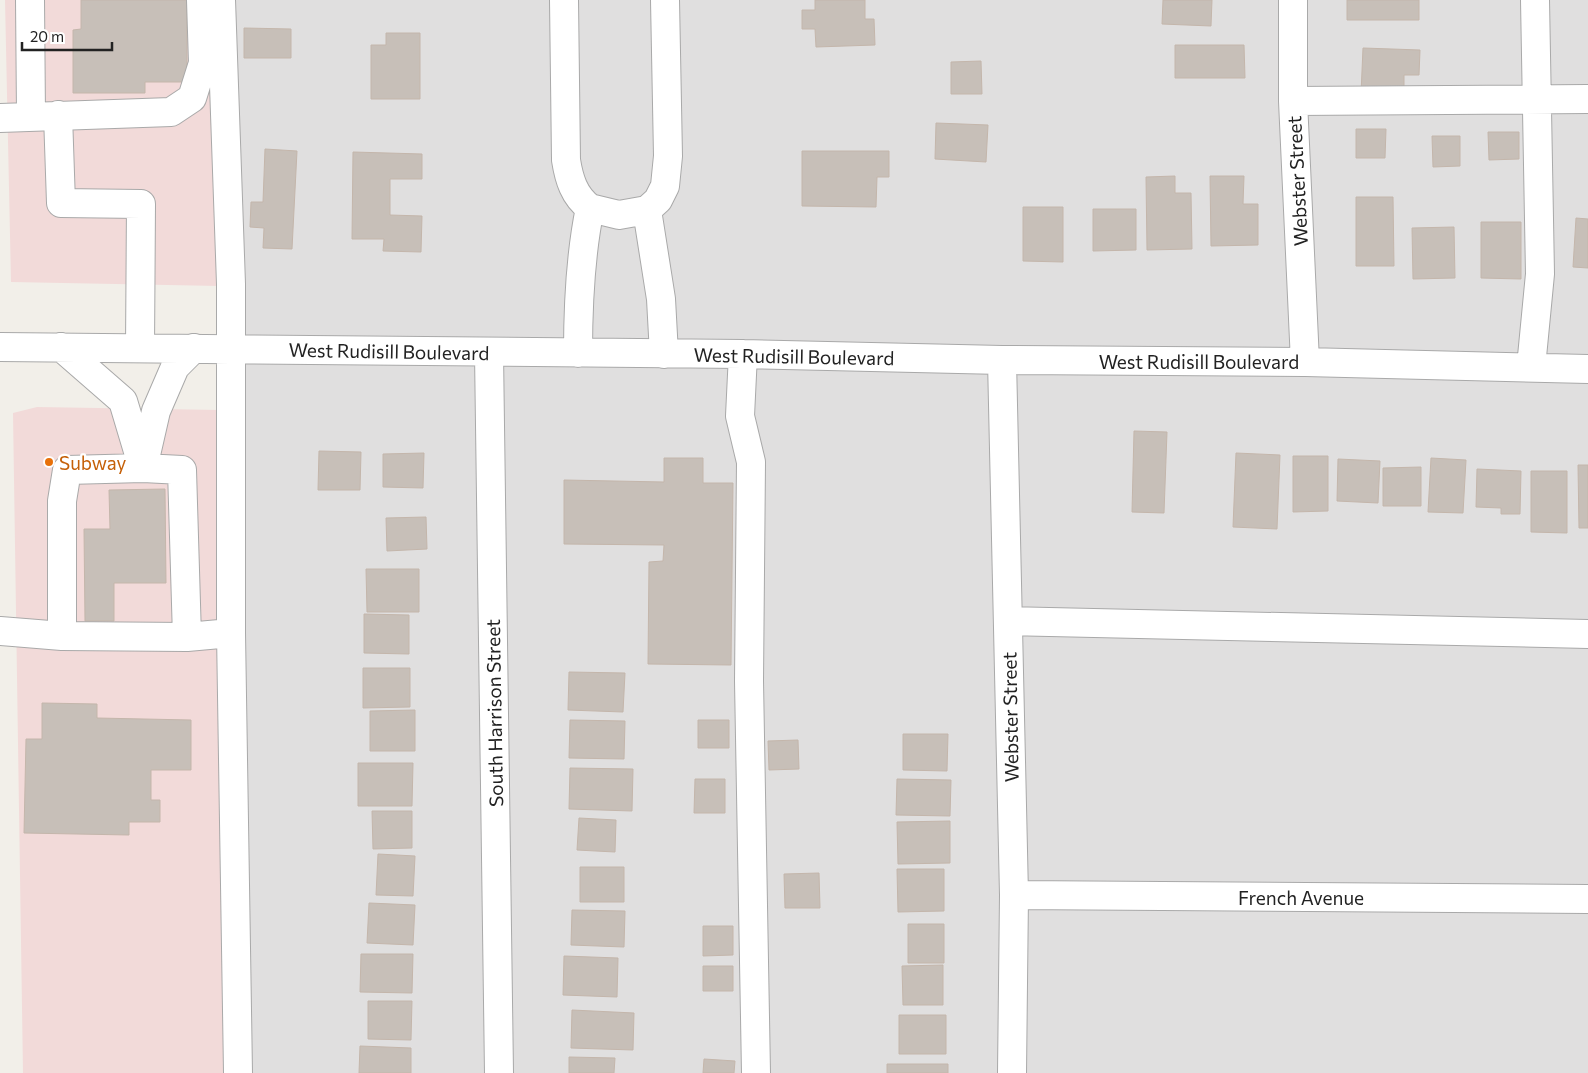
<svg xmlns="http://www.w3.org/2000/svg" width="1588" height="1073" font-family="Commissioner,sans-serif">
  <style>
    .residential { fill: #e0dfdf }
    .commercial { fill: #f2dad9 }
    .building { fill: #c7bfb8; stroke: #c4b6ab }
    .lines { fill: none; stroke-linecap: round; stroke-linejoin: round }
    .minor-casing { stroke: #a9a9a9; stroke-width: 30 }
    .minor { stroke: #fff; stroke-width: 28 }
    .food-dot { fill: #e8710a; stroke: #fff; stroke-width: 2 }
    .labels { text-anchor: middle; dominant-baseline: central; stroke-width: 4.5; stroke-linejoin: round; paint-order: stroke }
    .street-label { font-size: 19px; fill: #222; stroke: #fff }
    .food-label { font-size: 19px; fill: #c56008; stroke: #fff; text-anchor: start }
  </style>
  <rect width="100%" height="100%" fill="#f2efe9"/>
  <path class="residential" d="M231,0H1588V1073H251Z"/>
  <path class="commercial" d="M5,0H213L220,286L11,282Z
    M37,407L220,410L229,1073H23L13,413Z"/>
  <path class="building" d="M81,0H187V82H145V93H73V30L81,29Z
    M815,0H865V19H874L875,45L816,47L815,29H802V10H815Z
    M1163,0H1212L1211,26L1162,24Z
    M1347,0H1419V20H1347Z
    M244,28L291,29V58H244Z
    M386,33H420V99H371V45H386Z
    M1175,45H1244L1245,78H1175Z
    M1363,48L1420,50L1419,75H1404V96L1361,94Z
    M981,61L982,94H951V62Z
    M936,123L988,125L986,162L935,159Z
    M1356,129H1386L1385,158H1356Z
    M1488,132H1519V159L1489,160Z
    M1432,136H1460V166L1433,167Z
    M265,149L297,151L292,249L263,248L264,228L250,227L251,202H263Z
    M802,151H889V177H877L876,207L802,206Z
    M353,152L422,154V179H390V215L422,216L421,252L383,251L384,239H352Z
    M1175,176V193H1191L1192,249L1147,250L1146,177Z
    M1210,176H1244L1243,204H1258V245L1211,246Z
    M1356,197H1393L1394,266H1356Z
    M1023,207H1063V262L1023,261Z
    M1093,209H1136V250L1093,251Z
    M1576,218L1588,219V268L1573,267Z
    M1481,222H1521V279L1481,278Z
    M1454,227L1455,278L1413,279L1412,228Z
    M1134,431L1167,432L1164,513L1132,512Z
    M319,451L361,452L360,490H318Z
    M424,453L423,488L383,487V454Z
    M1236,453L1280,455L1277,529L1233,527Z
    M1293,456H1328V511L1293,512Z
    M664,458H703V483H733L731,665L648,664L649,562L663,561L664,545L564,544V480L664,482Z
    M1431,458L1466,460L1463,513L1428,512Z
    M1338,459L1380,461L1378,503L1337,501Z
    M1578,465H1588V528H1579Z
    M1421,467V506H1383V468Z
    M1477,469L1521,471L1520,514H1501V508L1476,507Z
    M1531,471H1567V533L1531,532Z
    M165,489L166,583H114V621H85L84,529H110L109,490Z
    M426,517L427,549L387,551L386,518Z
    M366,569H419V612H367Z
    M364,614L409,615V654L364,653Z
    M363,668H410V707L363,708Z
    M569,672L625,673L623,712L568,710Z
    M42,703L97,704V718L191,720V770H151V800H160V822H129V835L24,833L26,739H42Z
    M415,710V751H370V711Z
    M570,720L625,721L624,759L569,758Z
    M698,720H729V748H698Z
    M903,734H948L947,771L903,770Z
    M798,740L799,769L769,770L768,741Z
    M358,763H413L412,806H358Z
    M570,768L633,769L632,811L569,809Z
    M695,779H725V813H694Z
    M897,779L951,780L950,816L896,815Z
    M372,811H412V848L373,849Z
    M579,818L616,820L615,852L577,850Z
    M950,821V863L898,864L897,822Z
    M378,854L415,856L413,896L376,895Z
    M580,867H624V902H580Z
    M897,869H944V911L898,912Z
    M819,873L820,908H785L784,874Z
    M369,903L415,905L413,945L367,943Z
    M572,910L625,911L624,947L571,945Z
    M908,924H944V963H908Z
    M703,926H733V955L703,956Z
    M361,954H413L412,993L360,992Z
    M564,956L618,958L617,997L563,995Z
    M943,965V1005H903L902,966Z
    M703,966H733V991H703Z
    M368,1001H412L411,1040L368,1039Z
    M572,1010L634,1013L633,1050L571,1048Z
    M899,1015H946V1054H899Z
    M360,1046L411,1048V1073H359Z
    M569,1057L615,1058L614,1073H569Z
    M704,1059L735,1061L734,1073H703Z
    M887,1064H948V1073H887Z"/>
  <g class="lines">
    <g class="minor-casing">
      <path id="minor" d="M30,0L31,115
        M221,0L231,284V633L238,1073
        M564,0L566,160C569,179 574,196 590,208C580,256 578,304 578,353
        M1293,0V101L1305,362
        M1293,101L1588,99
        M58,115L61,203L141,204L140,348
        M0,118L171,112L192,98L203,63L201,0
        M590,208L619,215L647,210
        M0,347L743,354L1002,360L1305,362L1588,369
        M61,347L123,401L143,468L156,411L175,367L194,348
        M489,353L499,1073
        M664,354L661,299L647,210L658,200L665,186L668,156L665,0
        M743,354L740,416L751,462L749,681L756,1073
        M1002,360L1014,895L1012,1073
        M1531,367L1540,274L1535,0
        M1008,621L1588,634
        M0,631L62,636L187,637
        M62,636V501L67,470L143,468L182,470L187,637L231,633
        M1014,895L1588,899"/>
    </g>
    <use href="#minor" class="minor"/>
  </g>
  <circle class="food-dot" cx="49" cy="462" r="5"/>
  <g class="labels">
    <g class="street-label">
      <text transform="translate(1297 181) rotate(-93)">Webster Street</text>
      <text transform="translate(389 351) rotate(1)">West Rudisill Boulevard</text>
      <text transform="translate(794 356) rotate(1)">West Rudisill Boulevard</text>
      <text x="1199" y="361">West Rudisill Boulevard</text>
      <text transform="translate(494 713) rotate(-91)">South Harrison Street</text>
      <text transform="translate(1010 717) rotate(-91)">Webster Street</text>
      <text x="1301" y="897">French Avenue</text>
    </g>
    <g class="food-label">
      <text x="59" y="462">Subway</text>
    </g>
  </g>
  <path d="M22 42v8h90v-8" fill="none" stroke="#222222" stroke-width="2.5"/>
  <text x="30" y="42" font-size="15" fill="#222222" stroke="#ffffff" stroke-width="4" paint-order="stroke">20 m</text>
</svg>
